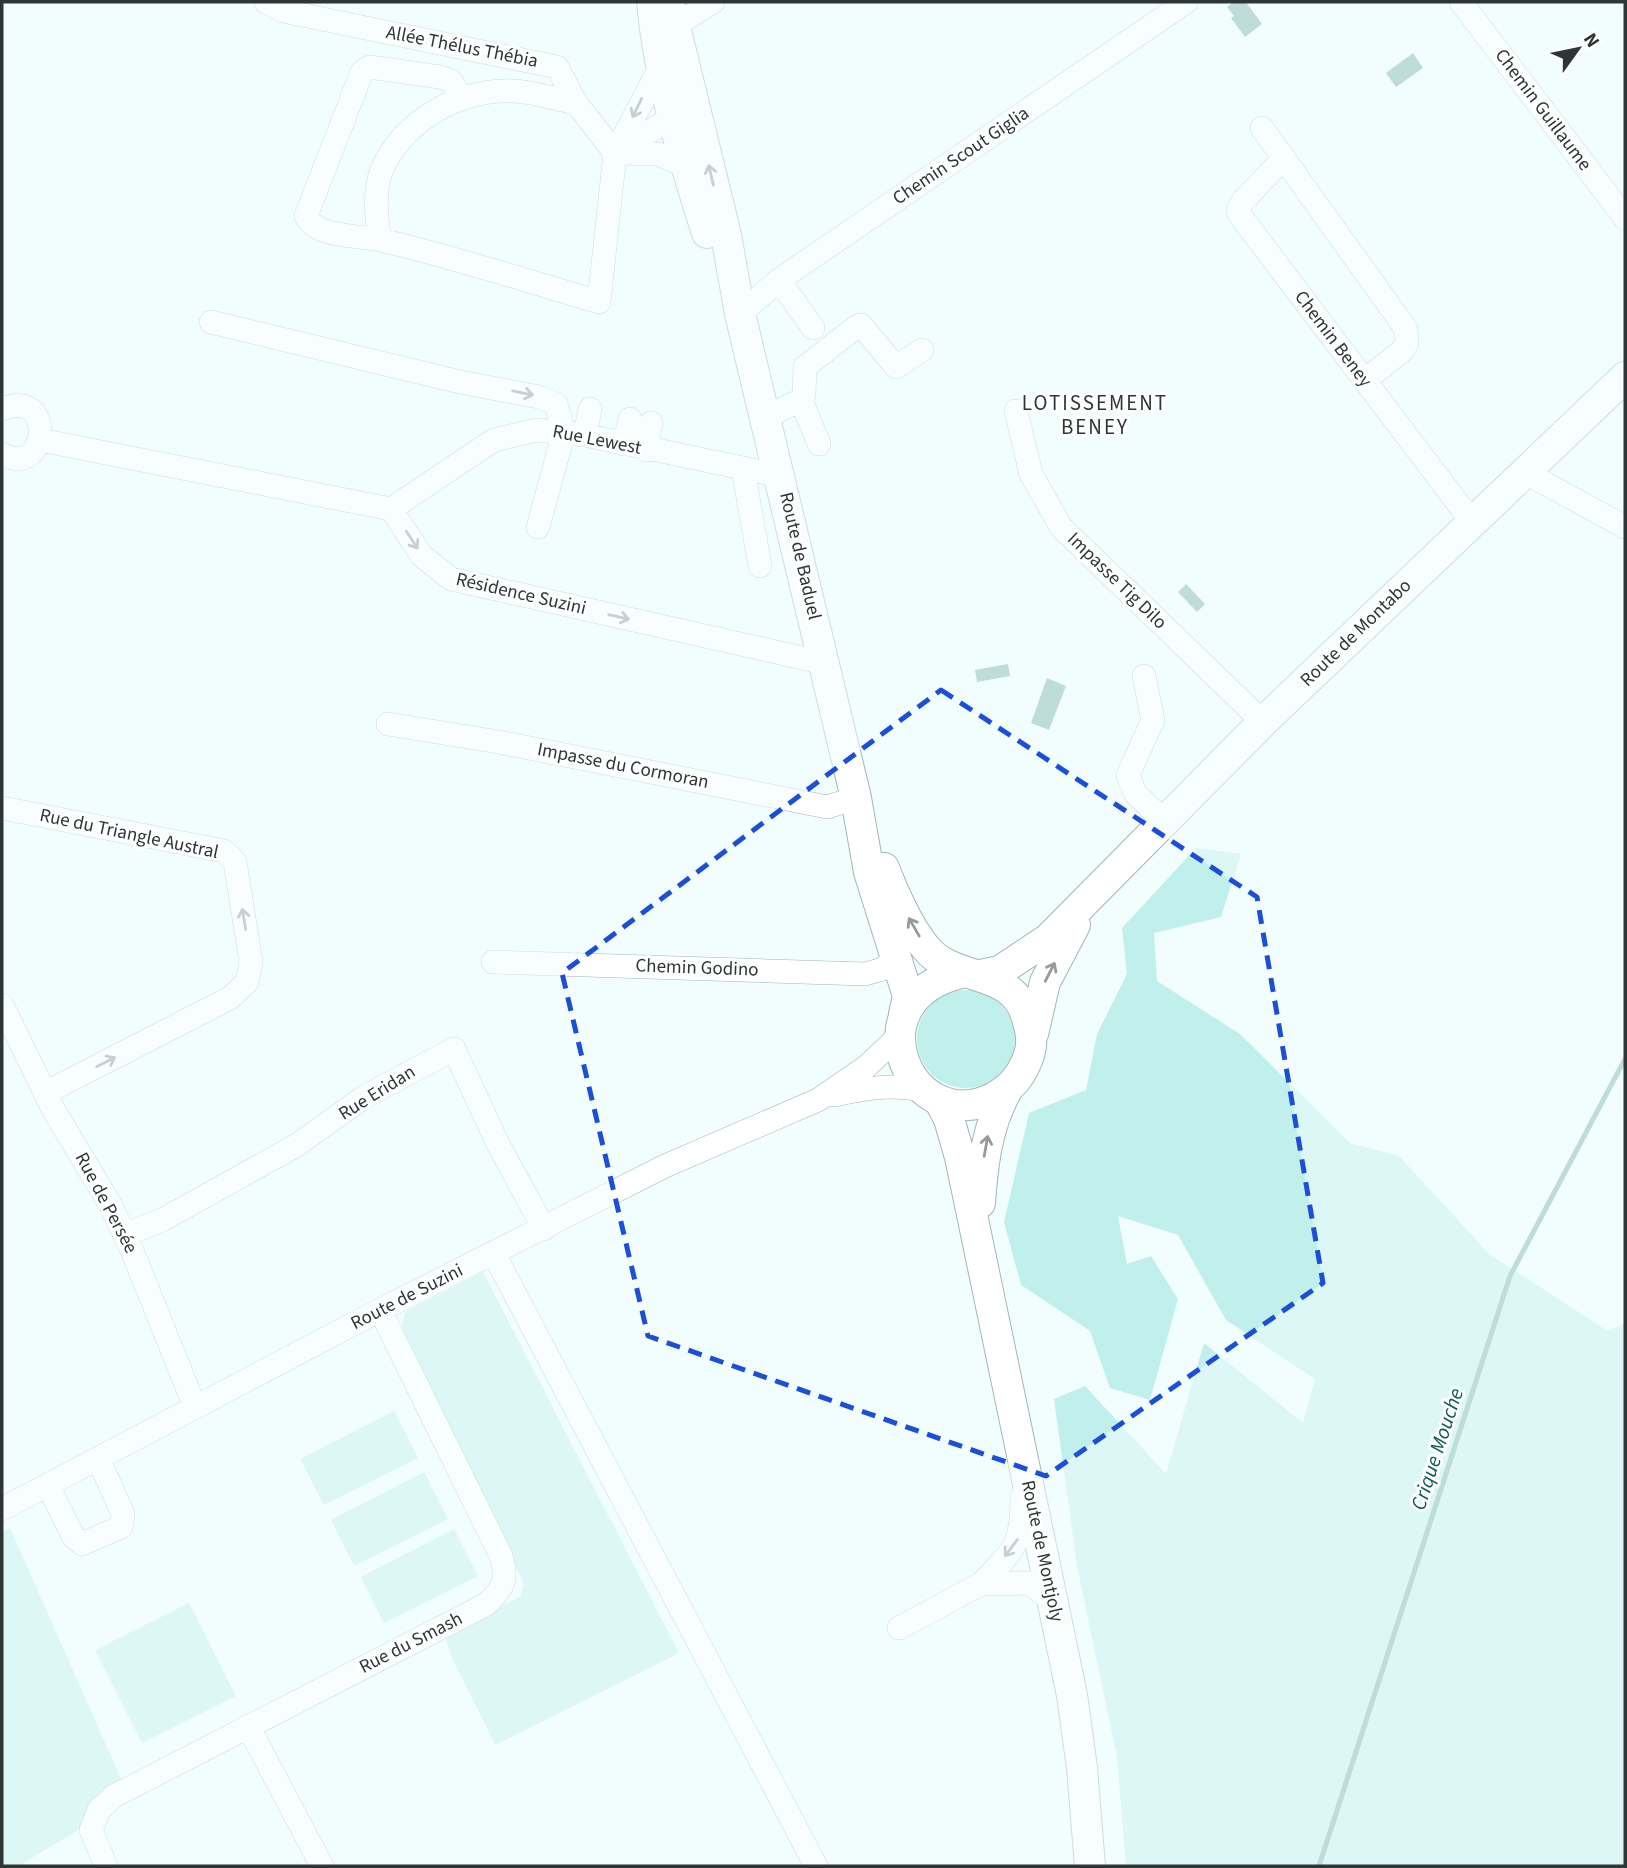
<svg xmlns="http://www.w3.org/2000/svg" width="1627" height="1868" font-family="'Source Sans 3',sans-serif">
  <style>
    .green { fill: #c0efec }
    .water { fill: #7eb3b0 }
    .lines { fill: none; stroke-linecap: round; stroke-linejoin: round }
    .stream { stroke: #7eb3b0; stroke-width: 5 }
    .minor-casing { stroke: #a2b6b4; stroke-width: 24 }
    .major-casing { stroke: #a2b6b4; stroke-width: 32 }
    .minor { stroke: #fff; stroke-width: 23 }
    .major { stroke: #fff; stroke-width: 30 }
    .oneway { stroke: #969a9a }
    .marked { fill: none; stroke: #1d4ed8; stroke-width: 5; stroke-dasharray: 14 9; stroke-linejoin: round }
    .labels { text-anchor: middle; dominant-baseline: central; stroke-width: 6; stroke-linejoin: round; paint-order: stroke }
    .street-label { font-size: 19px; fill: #2e3635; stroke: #fff }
    .neighbourhood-label { font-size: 21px; letter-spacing: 2px; fill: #2e3635; stroke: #fff }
    .water-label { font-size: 21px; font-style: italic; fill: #0c5957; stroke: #fff }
  </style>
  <rect width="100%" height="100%" fill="#f2fefe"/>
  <path class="green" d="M1196,848L1241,854L1221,917L1154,933L1157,981L1240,1034L1350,1143L1399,1156L1489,1254L1608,1331L1625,1323V1866H1126L1117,1757L1077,1566L1054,1399L1085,1386L1166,1474L1204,1343L1303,1423L1315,1379L1226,1320L1178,1235L1118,1216L1127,1264L1151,1256L1178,1299L1150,1400L1110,1388L1090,1331L1021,1285L1004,1222L1029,1113L1086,1090L1097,1034L1127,974L1122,928Z
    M917 1039a49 49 0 1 1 98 0a49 49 0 1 1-98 0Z
    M483,1272L679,1653L495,1745L451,1655L445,1636L521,1596L524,1584L416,1370L402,1325L405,1312Z
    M394,1411L418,1458L324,1505L300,1459Z
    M424,1472L448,1519L354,1566L331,1520Z
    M10,1528L122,1781L83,1827L19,1866H2V1532Z
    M454,1529L478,1576L384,1623L361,1577Z
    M189,1603L236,1696L142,1743L95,1650Z"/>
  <path class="water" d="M1234,2H1246L1262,24L1245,37L1231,18L1234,16L1227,7Z
    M1413,53L1423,68L1396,87L1386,73Z
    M1186,584L1205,604L1197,612L1178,592Z
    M1008,664L1010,676L977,682L975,670Z
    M1047,678L1066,686L1049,730L1031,723Z"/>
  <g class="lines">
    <path class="stream" d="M1319,1866L1510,1276L1625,1059"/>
    <g class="minor-casing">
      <path id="minor" d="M266,2L283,11L557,67L576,103L615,153
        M1461,2L1625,218
        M676,25L713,2
        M461,97L451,81L440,77L370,67L362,72L306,216C316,238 359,235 380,240C454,257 527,281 599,302L615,153L662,64
        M1262,128L1406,329L1407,343L1403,350L1364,381
        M615,153L684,110
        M618,153L658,154L686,166
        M1284,158L1242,202L1238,211L1242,218L1472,522
        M380,239C376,217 373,186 384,165C406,121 454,93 502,91C525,89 553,99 576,103
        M779,280L813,328
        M740,314L779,280L1186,2
        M211,322L460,382L539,397L556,404L564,432L538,527
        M801,400L819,444
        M2,409C57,387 48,480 2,454
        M1016,411L1031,474L1061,527L1263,722
        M766,417L801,400L804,394L805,367L856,327L861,325L896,367L922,350
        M585,435L590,409
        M40,440L391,509L422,556L451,579L825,663
        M624,444L630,419
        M646,450L651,423
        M743,469L760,566
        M1526,473L1625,527
        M391,509L494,440L536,430L585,435L781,476
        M1144,676L1153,720L1128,775L1135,793L1164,821
        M388,724L499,742L827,807L856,798
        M2,808L224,851L235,862L251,962L247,982L230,998L45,1093
        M493,962L865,974L883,969L897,957
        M2,1005L53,1109L111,1206L133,1253L195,1407
        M835,1095C866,1088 891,1084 923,1090
        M125,1235L164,1219L297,1145L364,1097L454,1049L497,1142L544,1229
        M494,1254L816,1866
        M48,1485L73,1536L82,1544L121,1527L123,1514L98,1458
        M2,1509L380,1310L665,1166L818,1100L866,1067L900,1035
        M981,1584L1029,1583L1053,1601
        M899,1628L981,1584C1014,1550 1022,1545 1022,1497
        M248,1726L322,1866
        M106,1866L91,1830L99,1810L114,1796L485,1605C504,1589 508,1579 501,1556L380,1310"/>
    </g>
    <g class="major-casing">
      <path id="major" d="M652,2C659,80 683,158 707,233
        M669,2L726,235L740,314L856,798L869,872L908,996L904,1014
        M884,868C893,892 909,928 926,948C956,985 1015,965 1028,1022C1032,1034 1033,1045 1028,1058C1021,1076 1012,1087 995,1097C911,1141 848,999 962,973
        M980,975L1000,971L1048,939L1263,722L1625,377
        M1033,1034L1045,982L1075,925
        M939,1100L949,1119L960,1157L1072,1695L1082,1768L1090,1866
        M980,1203C983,1162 987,1126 1007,1090"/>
    </g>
    <use href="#minor" class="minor"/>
    <use href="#major" class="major"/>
  </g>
  <defs><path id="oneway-shaft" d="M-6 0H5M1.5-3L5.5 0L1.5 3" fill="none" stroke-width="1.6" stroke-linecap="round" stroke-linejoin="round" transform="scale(1.75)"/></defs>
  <g class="oneway">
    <use href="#oneway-shaft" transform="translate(637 108) rotate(116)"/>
    <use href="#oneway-shaft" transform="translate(711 175) rotate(-103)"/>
    <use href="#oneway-shaft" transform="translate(523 393) rotate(12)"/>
    <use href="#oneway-shaft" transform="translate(412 540) rotate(57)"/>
    <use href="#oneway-shaft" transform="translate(619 617) rotate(13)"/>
    <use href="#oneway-shaft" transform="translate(244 919) rotate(-99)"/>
    <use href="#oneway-shaft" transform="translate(914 927) rotate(-120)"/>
    <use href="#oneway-shaft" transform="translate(1050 972) rotate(-63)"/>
    <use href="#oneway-shaft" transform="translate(106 1062) rotate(-27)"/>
    <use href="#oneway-shaft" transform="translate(986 1146) rotate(-80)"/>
    <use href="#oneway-shaft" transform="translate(1011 1548) rotate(127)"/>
  </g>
  <path d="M0 0H1627V1868H0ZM941,690L1257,897L1323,1283L1046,1476L648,1336L562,973Z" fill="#f2fefe" fill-opacity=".55" fill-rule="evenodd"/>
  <path class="marked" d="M941,690L1257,897L1323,1283L1046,1476L648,1336L562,973Z"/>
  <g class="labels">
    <g class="street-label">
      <text transform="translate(462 47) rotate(11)">Allée Thélus Thébia</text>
      <text transform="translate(1543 110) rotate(53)">Chemin Guillaume</text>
      <text transform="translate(961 156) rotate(-34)">Chemin Scout Giglia</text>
      <text transform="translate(1333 339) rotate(53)">Chemin Beney</text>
      <text transform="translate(597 440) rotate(11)">Rue Lewest</text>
      <text transform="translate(800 556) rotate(77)">Route de Baduel</text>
      <text transform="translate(1117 581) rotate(44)">Impasse Tig Dilo</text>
      <text transform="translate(521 594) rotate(13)">Résidence Suzini</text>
      <text transform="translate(1356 633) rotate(-44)">Route de Montabo</text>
      <text transform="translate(623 766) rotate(11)">Impasse du Cormoran</text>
      <text transform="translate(129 834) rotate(12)">Rue du Triangle Austral</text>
      <text transform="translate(697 968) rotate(2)">Chemin Godino</text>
      <text transform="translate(377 1093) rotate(-32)">Rue Eridan</text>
      <text transform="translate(106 1203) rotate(62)">Rue de Persée</text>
      <text transform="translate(407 1297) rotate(-27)">Route de Suzini</text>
      <text transform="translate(1042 1551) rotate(78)">Route de Montjoly</text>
      <text transform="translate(411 1643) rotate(-27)">Rue du Smash</text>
    </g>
    <g class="neighbourhood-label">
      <text x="1095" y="403">LOTISSEMENT<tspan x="1095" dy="24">BENEY</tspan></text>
    </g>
    <g class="water-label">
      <text transform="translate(1437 1449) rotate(-72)">Crique Mouche</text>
    </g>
  </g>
  <rect width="1627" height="1868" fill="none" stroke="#2e3635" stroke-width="7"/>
  <g transform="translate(1578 49) rotate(57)" stroke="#ffffff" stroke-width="5" paint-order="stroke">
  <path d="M0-5L12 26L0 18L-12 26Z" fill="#2e3635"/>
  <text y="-10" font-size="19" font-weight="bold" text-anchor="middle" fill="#2e3635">N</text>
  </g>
</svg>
